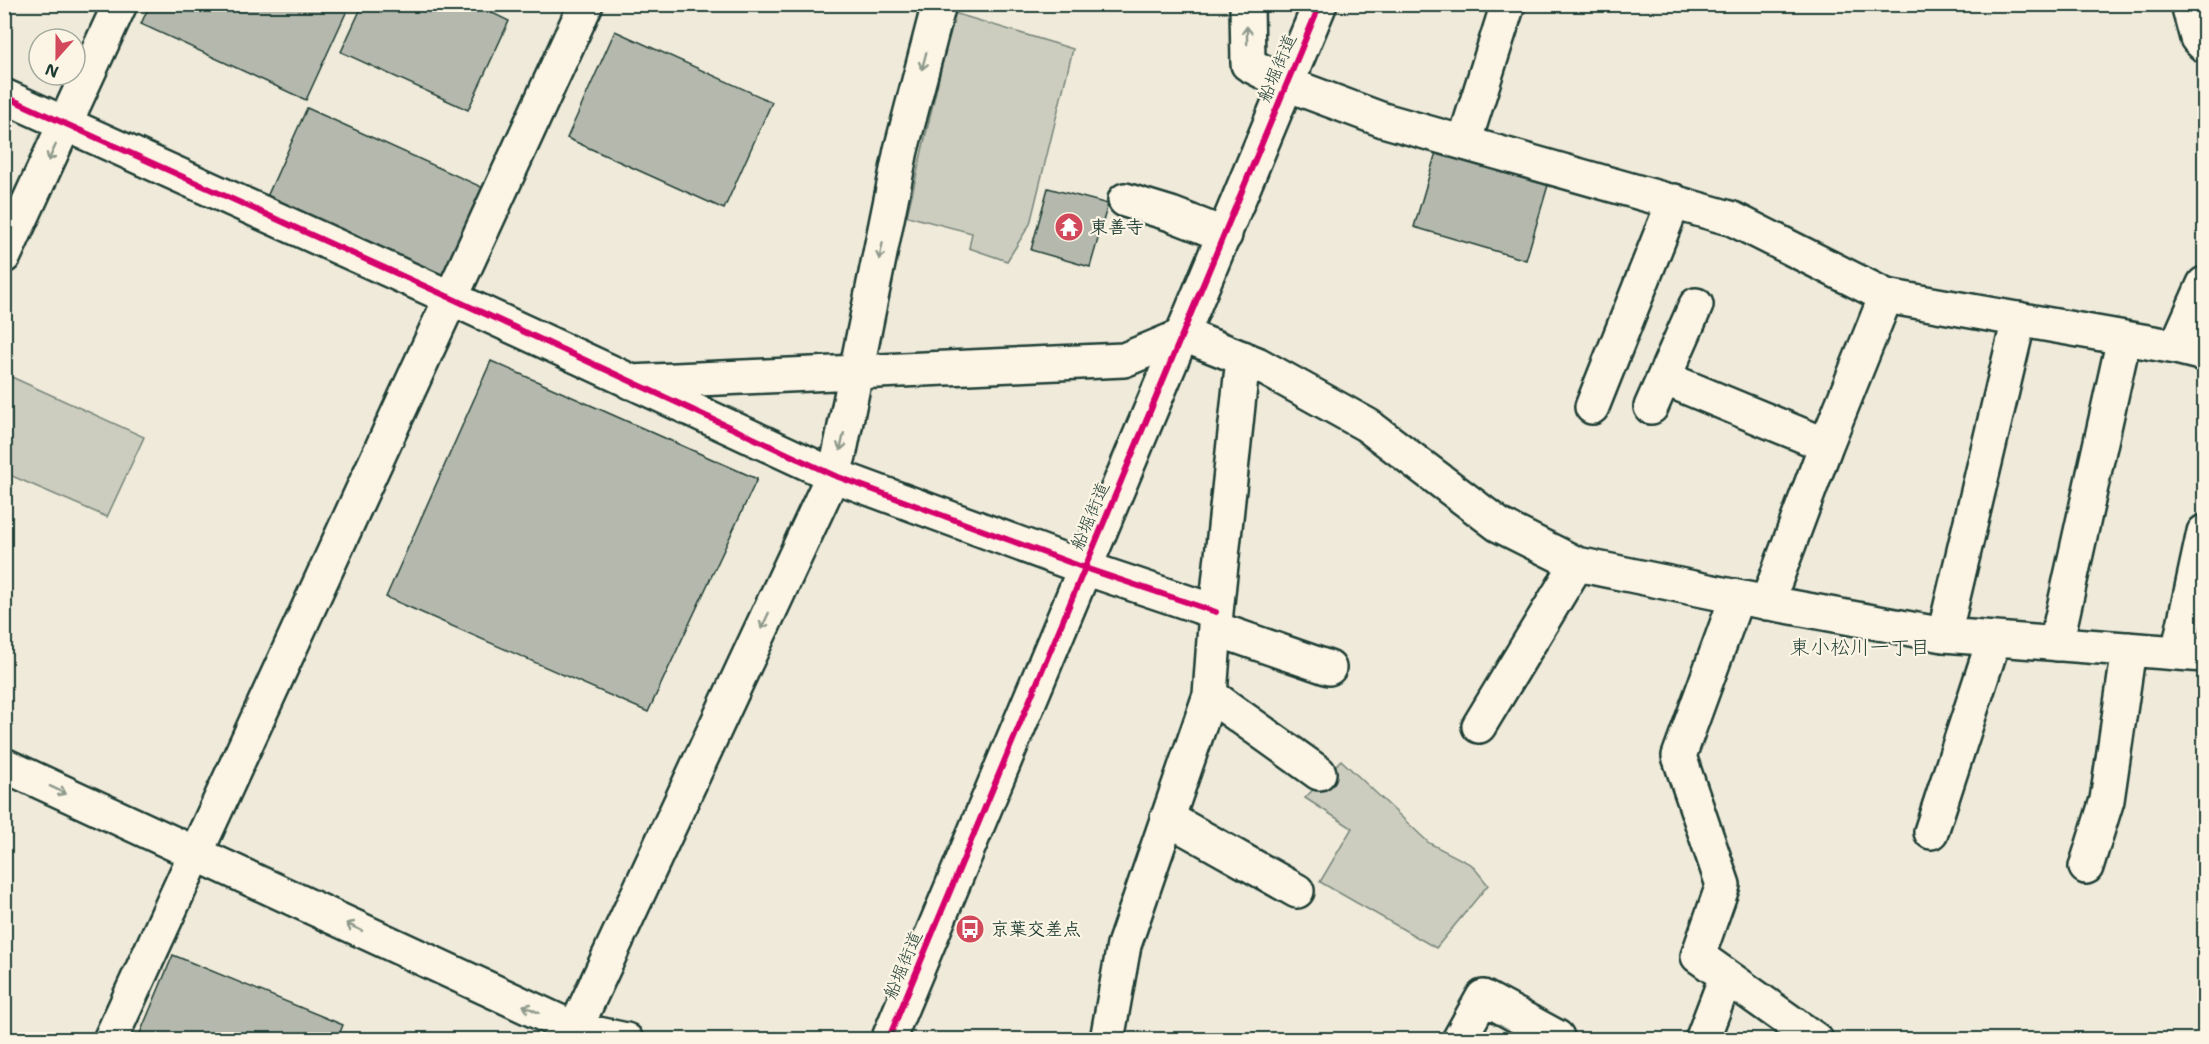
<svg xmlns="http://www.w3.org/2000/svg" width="2209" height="1044" font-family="'Shantell Sans','Klee One',sans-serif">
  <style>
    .green { fill: #cccdbf; stroke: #76857a; stroke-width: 1.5 }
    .building { fill: #b5b9ad; stroke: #1f3d34; stroke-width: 1.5 }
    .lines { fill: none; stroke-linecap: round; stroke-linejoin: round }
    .minor-casing { stroke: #1f3d34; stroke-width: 38 }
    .major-casing { stroke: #1f3d34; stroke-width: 38 }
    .minor { stroke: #fcf5e5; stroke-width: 33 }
    .major { stroke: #fcf5e5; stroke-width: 33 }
    .cycleway-casing { stroke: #fcf5e5; stroke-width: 10 }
    .cycleway { stroke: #d6006c; stroke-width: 6 }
    .oneway { stroke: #8e998c }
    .labels { text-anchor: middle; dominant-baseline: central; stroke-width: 4.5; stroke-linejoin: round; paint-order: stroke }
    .street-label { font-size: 18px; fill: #1f3d34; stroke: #fcf5e5 }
    .poi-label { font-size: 18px; font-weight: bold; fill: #1f3d34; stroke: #fcf5e5; text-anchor: start }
    .neighbourhood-label { font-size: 20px; fill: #1f3d34; stroke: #fcf5e5 }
  </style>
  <rect width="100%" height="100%" fill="#efeada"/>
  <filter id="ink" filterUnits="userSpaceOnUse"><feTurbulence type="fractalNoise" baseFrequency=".0167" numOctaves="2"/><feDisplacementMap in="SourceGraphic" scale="12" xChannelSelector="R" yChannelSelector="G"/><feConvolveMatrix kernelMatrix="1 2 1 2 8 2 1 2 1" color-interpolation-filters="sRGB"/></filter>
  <g filter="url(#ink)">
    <path class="green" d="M954,13L1073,49L1030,224L1007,261L969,248L972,233L907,216Z
      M5,374L144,437L107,517L5,473Z
      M1341,760L1429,843L1472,865L1488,885L1436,948L1320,882L1352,828L1305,798Z"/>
    <path class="building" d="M150,4H350L306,100L141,24Z
      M363,4H474L509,21L468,110L341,52Z
      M615,31L772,102L724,209L567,138Z
      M307,108L486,189L445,280L266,199Z
      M1439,142L1551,175L1526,260L1414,227Z
      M1048,188L1108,204L1090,267L1031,250Z
      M491,361L757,479L648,712L386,597Z
      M173,955L343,1025L337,1040L138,1038Z"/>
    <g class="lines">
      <g class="minor-casing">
        <path id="minor" d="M1247,4L1248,64L1287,84L1383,120L1733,219L1886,296L2176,347L2204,284
          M2188,4L2197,38L2204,45
          M4,96L451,298L833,475L1085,568L1216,612
          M1464,143L1508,4
          M1125,200L1171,214L1225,235
          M4,256L120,4
          M2176,347L2204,354
          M1664,378L1826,445
          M630,382L1124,360L1184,335L1257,364L1367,425L1499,525L1577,564L1737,597L1944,635L2204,655
          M1592,407L1674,201
          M1651,407L1696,305
          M1737,597L1679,756L1723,885L1698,956L1816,1040
          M1767,603L1826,445L1886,296
          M1216,629L1329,668
          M1944,635L2019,319
          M2056,644L2124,338
          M2178,653L2204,532
          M1210,695L1319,773
          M1479,726L1577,564
          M4,765L575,1029L626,1040
          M1167,818L1297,891
          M1931,832L1994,639
          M2086,867L2107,800L2129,649
          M110,1040L586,4
          M570,1040L833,475L839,456L901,150L939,4
          M1107,1040L1124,945L1210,695L1216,612L1243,358
          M1459,1040L1483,997L1557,1037
          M1702,1040L1726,977"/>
      </g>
      <g class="major-casing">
        <path id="major" d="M888,1040L1320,4"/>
      </g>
      <use href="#minor" class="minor"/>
      <use href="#major" class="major"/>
      <g class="cycleway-casing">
        <path id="cycleway" d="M4,96L451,298L833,475L1085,568L1216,612
          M888,1040L1320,4"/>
      </g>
      <use href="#cycleway" class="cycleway"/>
    </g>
    <defs><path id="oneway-shaft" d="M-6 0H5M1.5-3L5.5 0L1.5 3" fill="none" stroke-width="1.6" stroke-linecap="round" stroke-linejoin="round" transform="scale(1.5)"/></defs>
    <g class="oneway">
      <use href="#oneway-shaft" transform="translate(1247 35) rotate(-91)"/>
      <use href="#oneway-shaft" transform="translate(924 61) rotate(105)"/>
      <use href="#oneway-shaft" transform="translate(52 153) rotate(115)"/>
      <use href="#oneway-shaft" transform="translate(881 251) rotate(101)"/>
      <use href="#oneway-shaft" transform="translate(842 442) rotate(102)"/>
      <use href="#oneway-shaft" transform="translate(765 621) rotate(115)"/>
      <use href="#oneway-shaft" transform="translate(58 790) rotate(25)"/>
      <use href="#oneway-shaft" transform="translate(354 927) rotate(-155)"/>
      <use href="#oneway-shaft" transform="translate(531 1009) rotate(-155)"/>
    </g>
  </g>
  <defs>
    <g id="temple-disc" transform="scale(1.5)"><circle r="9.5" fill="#d1495b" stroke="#fcf5e5"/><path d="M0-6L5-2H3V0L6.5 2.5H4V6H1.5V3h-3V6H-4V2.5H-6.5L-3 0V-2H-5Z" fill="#fff"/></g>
    <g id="bus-disc" transform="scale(1.5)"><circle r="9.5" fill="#d1495b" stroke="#fcf5e5"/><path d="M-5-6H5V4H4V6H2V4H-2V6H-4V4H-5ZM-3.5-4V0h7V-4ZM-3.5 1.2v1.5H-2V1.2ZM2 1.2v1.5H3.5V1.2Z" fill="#fff"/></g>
  </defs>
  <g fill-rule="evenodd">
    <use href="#temple-disc" x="1069" y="227"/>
    <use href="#bus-disc" x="970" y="929"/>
  </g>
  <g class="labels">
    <g class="street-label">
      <text transform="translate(1277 68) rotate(-67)">船堀街道</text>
      <text transform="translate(1090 516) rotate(-67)">船堀街道</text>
      <text transform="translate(903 965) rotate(-67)">船堀街道</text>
    </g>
    <g class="poi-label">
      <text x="1090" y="227">東善寺</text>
      <text x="991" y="929">京葉交差点</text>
    </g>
    <g class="neighbourhood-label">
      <text x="1860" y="647">東小松川一丁目</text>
    </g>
  </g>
  <rect width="2209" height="1044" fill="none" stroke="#fcf5e5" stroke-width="24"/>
  <rect x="12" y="12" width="2185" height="1020" fill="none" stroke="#1f3d34" stroke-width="2" filter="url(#ink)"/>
  <g transform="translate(57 57) rotate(201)"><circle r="28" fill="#fcf5e5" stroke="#a4ab9e" stroke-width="1.5"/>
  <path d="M0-4.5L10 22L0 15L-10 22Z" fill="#d1495b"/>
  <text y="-9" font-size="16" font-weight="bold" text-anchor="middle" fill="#1f3d34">N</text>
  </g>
</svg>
